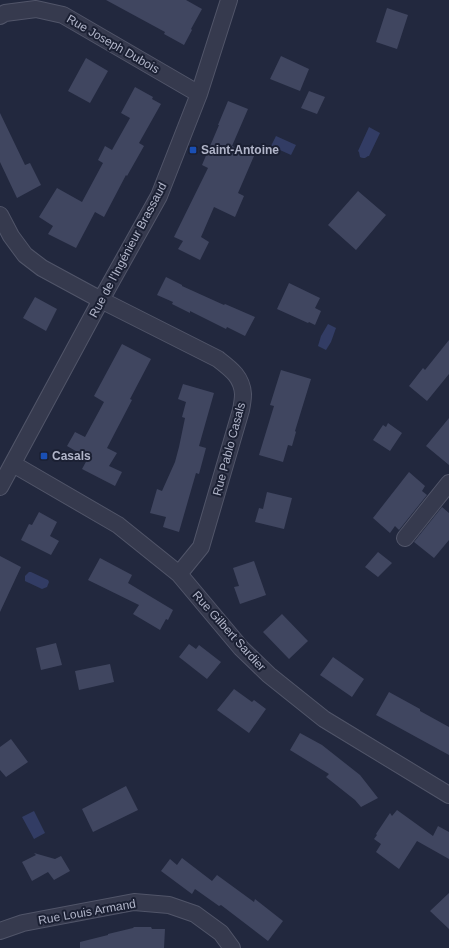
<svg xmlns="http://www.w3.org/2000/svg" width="449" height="948" font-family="Helvetica,sans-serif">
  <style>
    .water { fill: #323c64 }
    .building { fill: #404660 }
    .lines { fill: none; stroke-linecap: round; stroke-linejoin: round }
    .minor-casing { stroke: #515569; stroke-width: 18 }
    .minor { stroke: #363a4e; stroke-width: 16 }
    .transit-dot { fill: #1a4fb4; stroke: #1b2033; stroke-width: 1.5 }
    .labels { text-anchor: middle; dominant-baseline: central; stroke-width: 4; stroke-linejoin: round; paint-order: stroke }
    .street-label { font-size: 12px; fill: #b1b5c9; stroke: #1b2033 }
    .poi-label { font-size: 12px; font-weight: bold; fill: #b1b5c9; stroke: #1b2033; text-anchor: start }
  </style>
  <rect width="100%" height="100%" fill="#22283e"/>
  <path class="water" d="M369,127L380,133L369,156H368C366,158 363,159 360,157L359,152L358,151Z
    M276,136L296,145L291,155L271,146Z
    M328,324L336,328L331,342L326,350L318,346L321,336Z
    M29,572H31L48,580L49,582L47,587L42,589L27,582L25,581V576Z
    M34,811L45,833L34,839L22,817Z"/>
  <path class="building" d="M106,0H186L202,9L191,29L192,30L184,45L164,34L165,32Z
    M387,8L408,15L397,49L376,42Z
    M281,56L309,69L300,91L270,79Z
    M86,58L108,71L90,103L68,91Z
    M135,87L153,97L152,99L161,104L139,143L144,146L127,176L126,175L104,217L95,212L76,248L48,234L53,226L39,217L57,188L82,202L103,163L98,160L105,146L112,150L130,118L121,113Z
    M309,91L325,97L317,114L301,108Z
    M228,101L248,109L232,146L254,156L238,193L244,196L235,217L214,207L201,237L209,242L200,260L178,249L183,241L174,237L208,168L202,165L219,125H218Z
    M0,113L25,165L30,163L41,185L17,198L0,162Z
    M358,191L386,215L356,250L328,225Z
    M166,277L182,285V286L224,305L225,304L255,317L245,336L227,327L226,329L190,311V313L172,304L173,302L157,295Z
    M289,283L320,298L315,308L321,311L315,325L309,322L308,323L277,309Z
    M35,297L57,309L46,331L23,318Z
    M449,340V374L427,401L409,386L423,368L425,370Z
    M122,344L151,359L130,399L132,400L107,448L117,453L109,466L122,472L115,486L82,469L88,458L67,446L75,432L85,437L104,402L94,396Z
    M281,370L311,379L295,431L296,432L292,446L288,445L283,462L259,455L274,406L270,405Z
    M183,384L214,393L199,446L206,448L199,474L196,473L179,532L163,527L166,517L150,513L157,489L162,491L175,462L179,447L185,418L182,417L186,402L178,399Z
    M449,418V465L426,446Z
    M388,423L402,433L390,451L373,440L383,425L386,427Z
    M409,472L425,486L422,491L427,495L399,530L395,526L390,533L373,518Z
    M267,492L292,498L284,529L255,522L259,508L263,509Z
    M442,507L449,513V540L434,558L414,542Z
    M39,512L57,522L50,536L59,541L51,555L21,540L29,524L32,525Z
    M378,552L392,563L378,577L365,567Z
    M0,556L21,567L0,612Z
    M100,558L132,575L128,583L173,610L168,620L166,619L160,630L133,614L139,605L88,580Z
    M254,561L266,595L240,604L234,587L239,586L233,568Z
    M282,614L308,641L289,659L263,632Z
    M56,643L62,665L41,670L36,648Z
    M189,644L196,649L199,645L221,662L207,679L179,657Z
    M333,657L364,679L352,697L320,675Z
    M110,664L114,682L79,690L75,671Z
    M234,689L252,702L254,700L266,709L249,733L217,710Z
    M389,692L420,709V711L449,727V755L376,715Z
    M300,733L322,745L360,775L378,798L361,807L355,800L326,777L329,774L290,750Z
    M11,739L28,762L6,777L0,770V747Z
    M126,786L138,810L93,832L82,809Z
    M397,810L433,836L438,826L449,832V859L417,841L399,869L376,852L381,844L374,839L377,835L376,834L390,813L392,816Z
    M34,853L55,859L61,856L70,871L54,880L48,872L32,881L22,862L36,855Z
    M182,858L212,881L217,875L254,902L255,899L283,921L268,941L221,905L219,906L195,889L192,894L161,871L170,859L177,865Z
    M449,893V929L430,911Z
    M134,927H151L152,929H165L164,948H80V942L108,935V934L133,928Z"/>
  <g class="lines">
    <g class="minor-casing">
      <path id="minor" d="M0,16L5,13L36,9L63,15L199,94
        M0,215L11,236L25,255L42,268L101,300L218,359C231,369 242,377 243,394C243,399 242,405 241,410L201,547L179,574
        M13,464L118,525L179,574L241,648L269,675L324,719L449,795
        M0,487L101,300L159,196L199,94L229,0
        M405,538L449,483
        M0,931L23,923L134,902L169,905L195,914L221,933L232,948"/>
    </g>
    <use href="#minor" class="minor"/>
  </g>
  <g class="transit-dot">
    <rect x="189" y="146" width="8" height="8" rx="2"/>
    <rect x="40" y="452" width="8" height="8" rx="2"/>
  </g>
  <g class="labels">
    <g class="street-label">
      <text transform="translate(113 44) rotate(30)">Rue Joseph Dubois</text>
      <text transform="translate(128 250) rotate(-62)">Rue de l'Ingénieur Brassaud</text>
      <text transform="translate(229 449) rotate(-75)">Rue Pablo Casals</text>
      <text transform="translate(229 631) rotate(48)">Rue Gilbert Sardier</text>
      <text transform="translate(87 912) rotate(-10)">Rue Louis Armand</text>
    </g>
    <g class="poi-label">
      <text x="201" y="150">Saint-Antoine</text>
      <text x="52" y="456">Casals</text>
    </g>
  </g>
</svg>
